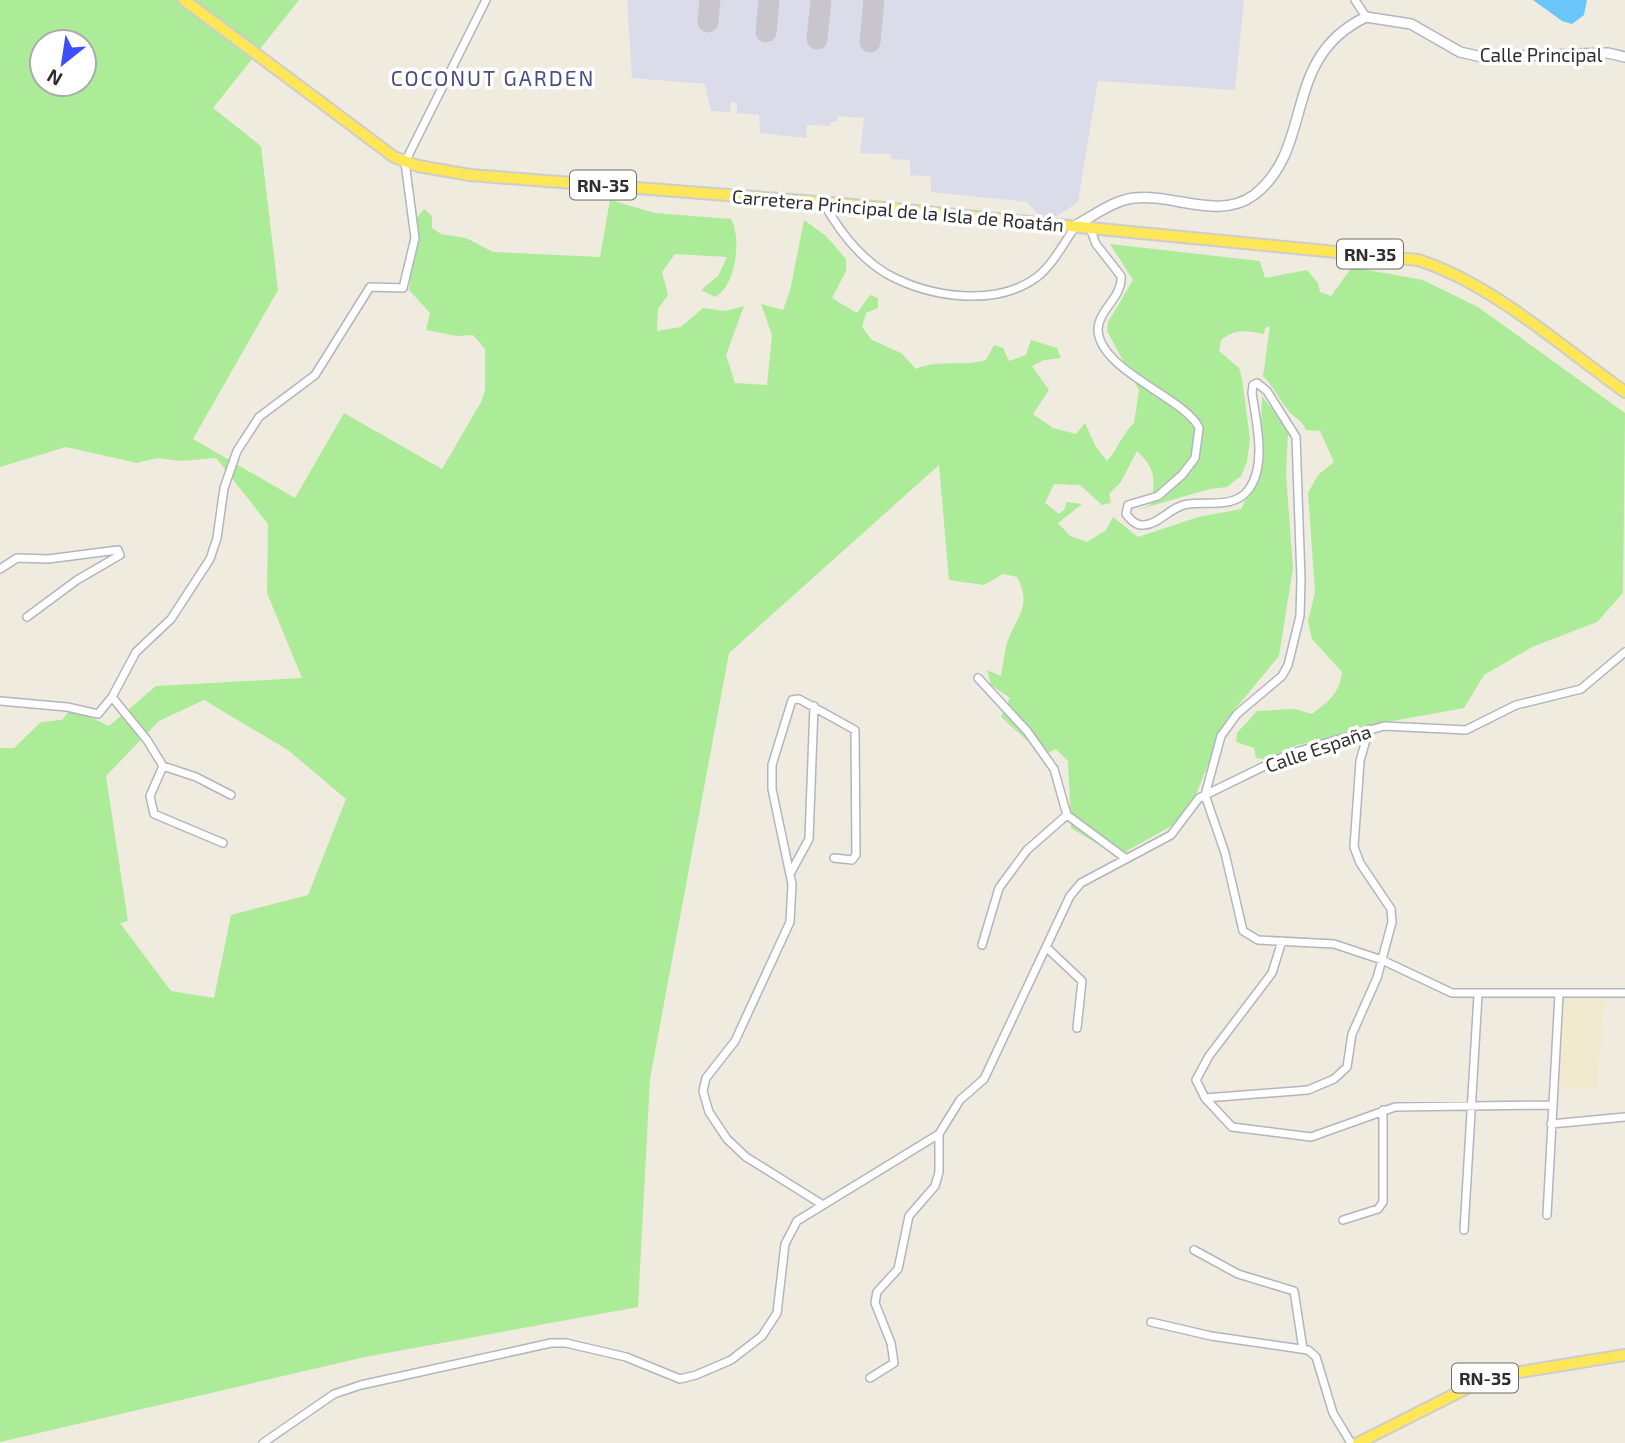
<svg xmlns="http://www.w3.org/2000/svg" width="1625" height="1443" font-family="'Exo 2',sans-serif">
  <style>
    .education { fill: #f2eace }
    .airport { fill: #dbdce9 }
    .green { fill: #aceb98; fill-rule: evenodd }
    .water { fill: #6ac5fa }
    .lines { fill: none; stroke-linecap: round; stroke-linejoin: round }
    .taxiway { stroke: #c8c6cc; stroke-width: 21 }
    .minor-casing { stroke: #b3b4c2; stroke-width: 10 }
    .tertiary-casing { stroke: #b3b4c2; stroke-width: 12 }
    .primary-casing { stroke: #cdcdcd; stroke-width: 14 }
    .minor { stroke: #fff; stroke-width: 7 }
    .tertiary { stroke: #fff; stroke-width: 9 }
    .primary { stroke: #fee757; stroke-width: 10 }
    .labels { text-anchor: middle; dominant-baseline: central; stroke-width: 7; stroke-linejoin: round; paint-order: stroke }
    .shield { fill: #fff; stroke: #6d6d6d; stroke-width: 2 }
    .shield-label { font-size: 18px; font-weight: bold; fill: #2e2e2e }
    .street-label { font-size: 19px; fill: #2e2e2e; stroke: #fff }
    .neighbourhood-label { font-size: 21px; letter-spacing: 2px; fill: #494d84; stroke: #fff }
  </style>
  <rect width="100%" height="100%" fill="#f0ebdf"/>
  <path class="education" d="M1562,997H1605L1597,1088H1558Z"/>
  <path class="airport" d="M627,0H1244L1235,90L1098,81L1078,202L1057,216L1040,217L1027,202L931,192V177L910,175V160L891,159V154L860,153L864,118L838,116L837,122H831L830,126L807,125L806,138L760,133L759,115L737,113V103L731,102L730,112L711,111L705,84L632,78Z"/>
  <path class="green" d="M0,0H299L213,108L261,146L278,290L193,439L295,498L344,413L442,469L481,402L485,391V349L473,335L457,336L426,330L430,313L409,290L416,219L424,209L432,216V228L441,234L466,238L493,252L600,257L610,200L655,213L731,219C742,239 736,286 715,297L701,290L718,276L727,257L675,254L662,272L668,295L658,309L657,331L681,327L703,308L725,311L744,306L726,355L735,383L767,385L772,335L761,304L783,310L790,291L804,220L826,236L846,259V271L832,298L857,313L870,295L878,298V308L866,313L862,327L872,340L901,353L916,369C937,359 962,367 986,360L994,345L1003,348L1009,361L1026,355L1031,340L1057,348L1061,358L1044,360L1032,366L1049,390L1033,414L1053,428L1076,434L1085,423L1096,447L1107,461C1117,450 1125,430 1134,423L1139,390L1107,331L1108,322L1133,280L1110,244L1260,261L1265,278L1307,270L1318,283L1320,292L1331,296L1352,267L1423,280L1478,307L1625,413L1623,593L1597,622L1532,647L1484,675L1464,708L1381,723L1362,731L1297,745L1268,760L1256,758L1254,748L1236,742L1237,733L1257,711L1295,709L1312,714C1328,702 1340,693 1342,672L1312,639L1308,621L1315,592L1308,493L1318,475L1334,462L1320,431L1306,430C1302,419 1293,418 1287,409C1278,397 1273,386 1263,376L1270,326L1265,328L1264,334C1247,330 1234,329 1221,340L1219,351L1239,368L1242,378L1250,439L1247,462L1241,476L1227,487L1210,489L1137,510L1150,505C1156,480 1156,469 1137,451L1121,482L1109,494L1111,503L1102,505L1080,485L1054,484L1045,503L1059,514L1065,509L1066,502L1082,504L1058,523L1070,536L1087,542L1106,530L1113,517L1138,537L1198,517L1241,509L1260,471L1262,396L1288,431L1286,474L1293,568L1279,656L1226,720L1193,802L1175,824L1118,856L1071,828L1068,761L1056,749L1043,755L1001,717L1010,698L991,685L987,670L1001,676C1003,665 1004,654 1007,643C1016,616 1033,607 1017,577L1003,574L984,585L949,580L939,465L729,653L650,1079L638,1307L365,1357L0,1442V748H14L41,722L62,720L71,708L109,726L156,686L302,678L267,593L268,524L216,458L181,461L157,458L137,463L66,447L0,467ZM42,42H84V84H42ZM204,700L288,750L346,799L308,895L231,915L214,998L171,991L120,923L128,921L106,776L159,721Z"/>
  <path class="water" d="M1533,0H1587L1584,15L1572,24L1562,21Z"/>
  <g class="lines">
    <path class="taxiway" d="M708,22L710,0
      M766,32L769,0
      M817,39L821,0
      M870,42L874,0"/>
    <g class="minor-casing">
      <path id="minor" d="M1355,0L1366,17
        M823,202C838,229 860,258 887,274C929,297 995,308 1037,277C1053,265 1064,242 1076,226
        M1090,228L1096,244L1121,276C1123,297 1099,309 1098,329C1098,370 1187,399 1199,428L1195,458L1182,475L1158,496L1128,505L1126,514C1131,520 1136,526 1144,525C1160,524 1171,506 1188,504C1208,501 1235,509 1249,489C1267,464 1256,421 1252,393L1253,385L1257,383L1267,391L1296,437L1301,579L1300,616L1288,665L1282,676L1237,714L1221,736L1205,795L1225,853L1243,931L1258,940L1334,944L1382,960L1452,993H1625
        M0,569L17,558L48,559L118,550L120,555L77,580L27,617
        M978,678L1027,731L1054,769L1067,815L1125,858
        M112,697L147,740L163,766L196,777L231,795
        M0,701L67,707L98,714L112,697L136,652L171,619L210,559L217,538L224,488L237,451L259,417L315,375L370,287L403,288L415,238L405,162L486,0
        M163,766L150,796L154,814L223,843
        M791,872L809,839L814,706
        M1282,941L1272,973L1209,1056L1196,1080L1205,1098L1232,1127L1311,1137L1395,1107L1551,1105
        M982,945L999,888L1027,850L1067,815
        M1046,947L1082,981L1077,1028
        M1205,1098L1308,1090L1334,1079L1347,1067L1352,1034L1377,978L1392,922L1391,909L1360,863L1354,847L1360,761L1369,729
        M1551,1124L1625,1117
        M823,1205L746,1157L727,1139L709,1112L703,1091L706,1078L735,1041L790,922L792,884L772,789V765L792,700L799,699L855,730L856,855L852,860L834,858
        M1547,1215L1559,994
        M1343,1220L1378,1209L1383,1202V1110
        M1464,1230L1478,995
        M1194,1250L1238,1274L1294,1291L1303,1349
        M1151,1322L1211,1336L1308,1350L1316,1357L1333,1413L1351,1443
        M870,1378L894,1363L891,1343L875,1303L877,1292L898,1269L909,1216L935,1186L939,1172V1134
        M263,1443L334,1394L361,1385L551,1343H566L626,1357L680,1379L696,1375L731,1360L762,1336L777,1313L785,1244L797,1221L939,1134L960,1100L984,1079L1070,896L1081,883L1171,835L1199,798L1289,754L1384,726L1466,730L1516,705L1581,689L1625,652"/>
    </g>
    <g class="tertiary-casing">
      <path id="tertiary" d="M1076,225C1093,216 1114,200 1134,198C1172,193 1219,221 1254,195C1316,147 1280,58 1366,17L1411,24L1460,52L1482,57L1608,53L1625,57"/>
    </g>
    <g class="primary-casing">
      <path id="primary" d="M184,0L394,157L418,166L470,175L843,204L1418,260C1491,283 1562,347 1625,392
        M1358,1443L1489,1377L1625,1355"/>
    </g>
    <use href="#minor" class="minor"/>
    <use href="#tertiary" class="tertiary"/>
    <use href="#primary" class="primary"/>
  </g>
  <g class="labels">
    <g class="shield">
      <rect x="570" y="170.5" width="66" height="29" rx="5"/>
      <rect x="1337" y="239.5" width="66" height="29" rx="5"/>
      <rect x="1452" y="1363.5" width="66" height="29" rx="5"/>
    </g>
    <g class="shield-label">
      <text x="603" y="185">RN-35</text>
      <text x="1370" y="254">RN-35</text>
      <text x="1485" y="1378">RN-35</text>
    </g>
    <g class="street-label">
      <text x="1541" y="54">Calle Principal</text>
      <text transform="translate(898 210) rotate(5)">Carretera Principal de la Isla de Roatán</text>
      <text transform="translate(1318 748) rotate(-19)">Calle España</text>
    </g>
    <g class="neighbourhood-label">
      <text x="493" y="77">COCONUT GARDEN</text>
    </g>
  </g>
  <g transform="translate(63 63) rotate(210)"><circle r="33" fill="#ffffff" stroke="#ababab" stroke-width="2"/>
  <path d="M0-5L12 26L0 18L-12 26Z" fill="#3d4eff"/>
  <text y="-10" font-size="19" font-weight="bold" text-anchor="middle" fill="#2e2e2e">N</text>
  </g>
</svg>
